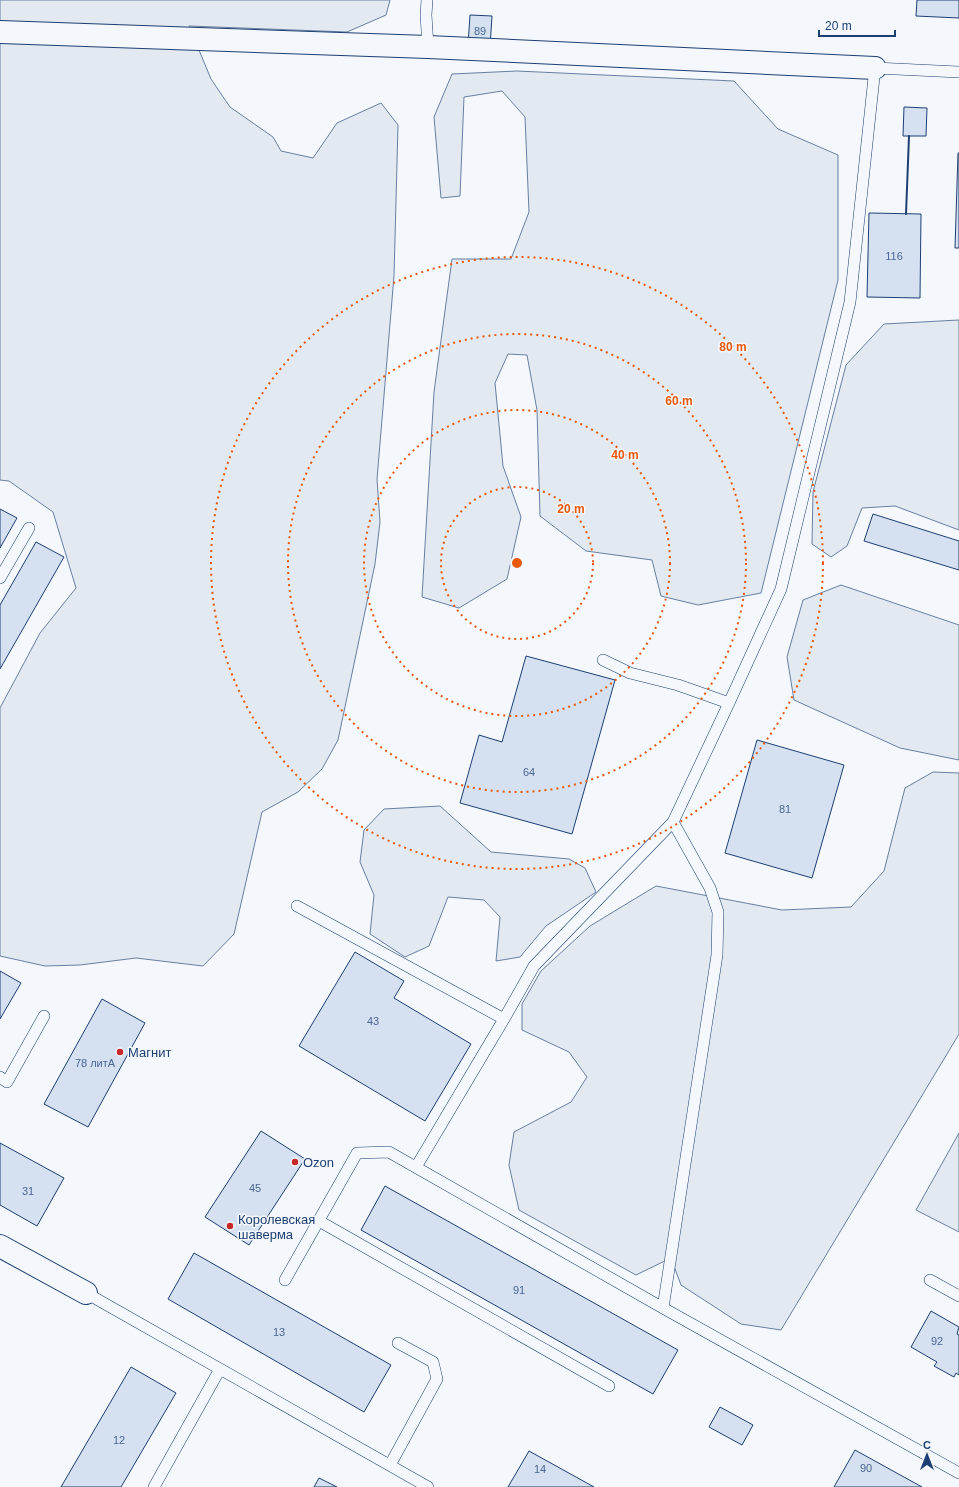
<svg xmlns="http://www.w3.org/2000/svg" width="959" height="1487" font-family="Arial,sans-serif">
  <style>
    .green { fill: #e3e9f0; stroke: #687fa3 }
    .building { fill: #d5e0f0; stroke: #1d3f73 }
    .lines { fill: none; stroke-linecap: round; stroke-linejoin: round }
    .lane-casing { stroke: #1d3f73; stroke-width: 12 }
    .street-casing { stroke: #1d3f73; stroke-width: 24 }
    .lane { stroke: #f4f7fb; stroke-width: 11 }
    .street { stroke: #f4f7fb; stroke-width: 22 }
    .wall { stroke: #1d3f73; stroke-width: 2 }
    .ring { fill: none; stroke: #e8590c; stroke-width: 2; stroke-dasharray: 2 4 }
    .poi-dot { fill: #c62828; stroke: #f4f7fb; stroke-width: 1.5 }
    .labels { text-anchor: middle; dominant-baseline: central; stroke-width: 3; stroke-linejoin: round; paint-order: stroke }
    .number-label { font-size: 11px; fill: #4b6792 }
    .poi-label { font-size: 13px; fill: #1d3f73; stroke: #f4f7fb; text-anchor: start }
    .centre { fill: #e8590c; stroke: #f4f7fb; stroke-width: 2 }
    .ring-label { font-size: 12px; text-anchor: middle; font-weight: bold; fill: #e8590c; stroke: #f4f7fb; stroke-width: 3; stroke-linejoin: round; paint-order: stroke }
  </style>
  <rect width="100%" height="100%" fill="#f4f7fb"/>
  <path class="green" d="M0,0H390L386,15L347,32L189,26L211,79L230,107L273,137L281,151L313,158L337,123L381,103L398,125L394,276L377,479L380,522L375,564L338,740L322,769L298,792L262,812L234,934L203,966L136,958L80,965L45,966L0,956V708L40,633L76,588L53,512L9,481L0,480Z
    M517,71L734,81L778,129L838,155V280L761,593L698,605L661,596L652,560L586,551L540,516L537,410L527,355L508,354L495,383L503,466L521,517L507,579L459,608L422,597L434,392L452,259H511L529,212L525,117L502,91L464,97L460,196L441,198L434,117L452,74Z
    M959,320V530L895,506L862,508L847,546L831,557L812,544L813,492L846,365L884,324Z
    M841,585L959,625V760L900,748L794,700L787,657L803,600Z
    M933,772L959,773V1034L781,1330L741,1324L681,1285L671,1258L636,1275L519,1210L509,1165L514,1132L571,1102L587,1077L569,1052L522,1030V1004L541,971L590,926L656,886L782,910L851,907L884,871L905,788Z
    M440,806L491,852L569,859L585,868L596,892L546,926L520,957L496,961L500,917L484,900L448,897L429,946L405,957L370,934L374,895L360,862L364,830L384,809Z
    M959,1133V1232L916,1210Z"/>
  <path class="building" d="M917,0H959V18L916,16Z
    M470,15L492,16L490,47L468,45Z
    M904,107L927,108L926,136H903Z
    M958,153H959V248H955Z
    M869,213L921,214L920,298L867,297Z
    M0,509L17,518L0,548Z
    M873,514L959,541V570L864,541Z
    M36,542L64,557L0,669V605Z
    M526,656L615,680L572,834L460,803L479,735L502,742Z
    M757,740L844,765L812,878L725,853Z
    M355,952L404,981L394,998L471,1044L425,1121L299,1046Z
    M0,971L21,983L0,1019Z
    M102,999L145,1023L88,1127L44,1104Z
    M261,1131L305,1159L249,1245L205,1217Z
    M0,1143L64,1178L37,1226L0,1205Z
    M385,1186L678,1350L653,1394L361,1230Z
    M194,1253L391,1365L364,1412L168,1299Z
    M931,1311L959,1327L957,1334L959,1335V1375L956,1373L954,1377L934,1366L937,1362L911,1347Z
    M131,1367L176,1393L121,1487H61Z
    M720,1407L753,1425L742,1445L709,1427Z
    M855,1450L922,1487H834Z
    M529,1451L594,1487H508Z
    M319,1478L337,1487H314Z"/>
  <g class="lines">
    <g class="lane-casing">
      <path id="lane" d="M427,0L426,15L428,47
        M0,578L29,528
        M603,660L630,673L678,685L729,703
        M297,906L504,1019L534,966L673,822L729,703L781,589L850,302L875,68L959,72
        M0,1077L7,1082L44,1016
        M416,1167L504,1019
        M319,1221L609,1386
        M285,1280L357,1153L389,1152L663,1308L959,1473
        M930,1280L959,1296
        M86,1293L428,1487
        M663,1308L717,955L718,912L710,888L673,822
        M390,1465L437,1379L433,1362L398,1343
        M154,1487L220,1369"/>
    </g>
    <g class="street-casing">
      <path id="street" d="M0,32L428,47L875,68
        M0,1246L86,1293"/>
    </g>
    <use href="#lane" class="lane"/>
    <use href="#street" class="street"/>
    <path class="wall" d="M906,214L909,136"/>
  </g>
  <g class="ring">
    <circle cx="517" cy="563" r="76"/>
    <circle cx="517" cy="563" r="153"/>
    <circle cx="517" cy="563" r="229"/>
    <circle cx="517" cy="563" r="306"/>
  </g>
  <g class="poi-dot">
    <circle cx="120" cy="1052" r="4"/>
    <circle cx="295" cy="1162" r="4"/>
    <circle cx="230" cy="1226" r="4"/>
  </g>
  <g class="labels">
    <g class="number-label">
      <text x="480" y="31">89</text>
      <text x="894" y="256">116</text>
      <text x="529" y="772">64</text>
      <text x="785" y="809">81</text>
      <text x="373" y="1021">43</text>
      <text x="95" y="1063">78 литА</text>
      <text x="255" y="1188">45</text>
      <text x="28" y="1191">31</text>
      <text x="519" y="1290">91</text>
      <text x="279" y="1332">13</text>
      <text x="937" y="1341">92</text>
      <text x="119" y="1440">12</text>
      <text x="866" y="1468">90</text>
      <text x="540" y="1469">14</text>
    </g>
    <g class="poi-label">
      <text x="128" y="1052">Магнит</text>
      <text x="303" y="1162">Ozon</text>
      <text x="238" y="1219">Королевская<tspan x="238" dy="15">шаверма</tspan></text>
    </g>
  </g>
  <circle cx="517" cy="563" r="6" class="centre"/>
  <g class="ring-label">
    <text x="733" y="351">80 m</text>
    <text x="679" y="405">60 m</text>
    <text x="625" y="459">40 m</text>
    <text x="571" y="513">20 m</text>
  </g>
  <g transform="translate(927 1455)" stroke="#f4f7fb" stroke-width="3" paint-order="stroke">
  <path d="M0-3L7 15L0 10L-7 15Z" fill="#1d3f73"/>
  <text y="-6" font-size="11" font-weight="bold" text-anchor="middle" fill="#1d3f73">С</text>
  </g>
  <path d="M819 30v6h76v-6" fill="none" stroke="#1d3f73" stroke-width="2"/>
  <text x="825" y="30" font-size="12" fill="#1d3f73" stroke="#f4f7fb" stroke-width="3" paint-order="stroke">20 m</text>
</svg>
